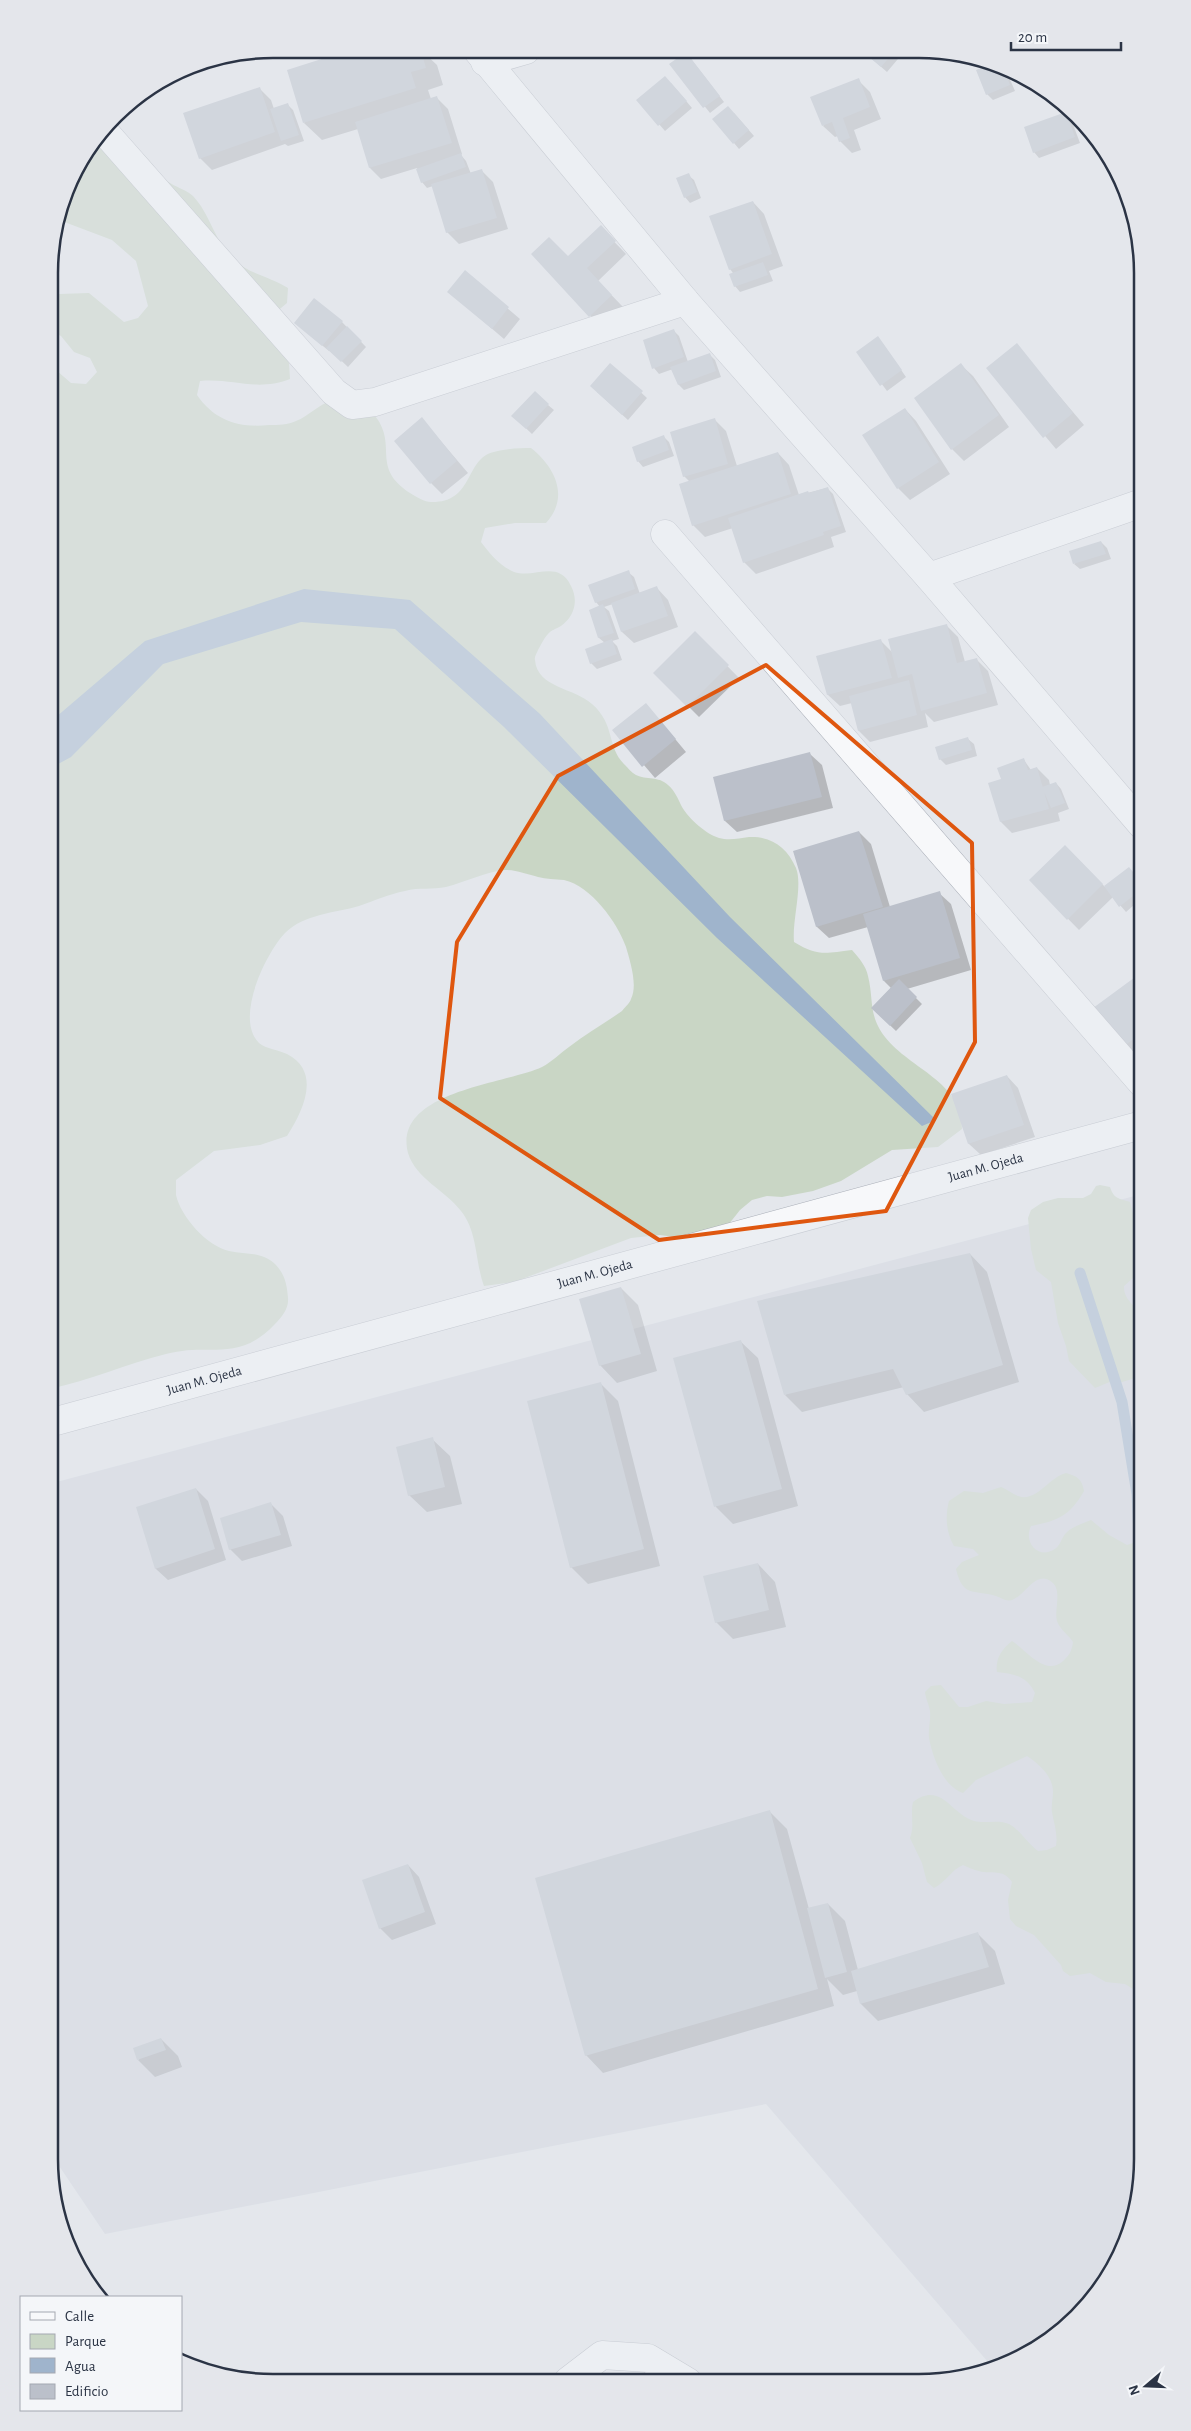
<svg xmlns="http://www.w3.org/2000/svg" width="1191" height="2431" font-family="'Alegreya Sans',sans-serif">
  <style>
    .built { fill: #d2d6de }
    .green { fill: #c9d6c5 }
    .water { fill: #9fb4cc }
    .shadow { fill: #0003 }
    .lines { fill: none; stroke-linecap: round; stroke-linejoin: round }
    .stream { stroke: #9fb4cc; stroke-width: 11 }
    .building { fill: #bbc0ca }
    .minor-casing { stroke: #a9aeb7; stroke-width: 29 }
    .minor { stroke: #f7f8fa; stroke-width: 28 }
    .marked { fill: none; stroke: #df570f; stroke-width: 4; stroke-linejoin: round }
    .labels { text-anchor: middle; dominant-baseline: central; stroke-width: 4; stroke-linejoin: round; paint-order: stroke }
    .street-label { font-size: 14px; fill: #2b3445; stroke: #f4f6f9 }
    .rim { fill: none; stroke: #2b3445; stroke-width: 2.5 }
  </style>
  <rect width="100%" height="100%" fill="#e4e7ec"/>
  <path class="built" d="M1142,1194V2173L1130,2231L1096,2295L1043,2344L994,2369L766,2104L105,2234L49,2151V1484Z"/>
  <path class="green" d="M109,126C121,136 135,146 147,158C154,165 158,175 167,181C175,187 185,189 193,196C211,215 215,243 234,260C249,274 271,277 288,288L287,303L275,313L282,350L289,363L290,379C256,392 234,378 200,381L197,395C215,421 239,428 269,425C278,425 288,425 296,421C310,416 327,395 343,401C357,405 370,407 378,420C396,448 372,468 410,493C416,497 425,502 431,502C470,503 466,467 486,455C497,449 518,448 531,448C555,467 570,497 546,523H515L485,528L481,542C490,554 500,566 514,572C535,579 558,559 571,586C579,601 574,617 561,626C556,629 551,630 548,634C544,638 541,645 538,650C537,653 534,657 535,660C537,688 575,688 592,704C616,725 606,747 625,765C628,768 632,773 636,775C646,780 659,776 668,785C675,791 678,799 682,807C689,819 706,834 719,838C730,841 739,838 749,837C771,836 787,847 796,868C803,886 792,920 794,942C818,957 826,953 852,950C859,958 866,966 868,976C874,1000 868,1015 885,1037C911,1070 962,1081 962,1129L938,1147L892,1150L841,1181L813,1191L782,1197L767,1196L752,1200L740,1210L721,1234L690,1239L660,1235L631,1238L514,1282L484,1286C475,1262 478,1232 461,1211C445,1190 416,1179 408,1153C392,1091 506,1084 542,1067C552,1062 560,1053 569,1047C586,1034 605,1023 622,1011C625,1007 630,1003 631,999C638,985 630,961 626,947C617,922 591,886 564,880C555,879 546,879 538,877C526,874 516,870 505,870C485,872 465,882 446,887C433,890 419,887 405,891C389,894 374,901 359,906C335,913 304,914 285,933C266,953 234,1018 259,1043C266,1049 279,1050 287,1054C322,1072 303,1111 287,1136L260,1145L214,1151L176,1180C176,1184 176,1190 176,1195C181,1217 207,1246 229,1251C246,1255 261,1251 275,1264C285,1274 287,1285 288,1298C289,1308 282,1317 275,1324C237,1364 211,1342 166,1354C126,1364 89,1381 49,1389V364L71,383L86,384L97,372L90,358L74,352L61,336L49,330V301L59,294L89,293L124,322L138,318L148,306L136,261L112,240L67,223L60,217L72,174Z
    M1100,1185L1110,1187C1114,1199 1118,1198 1130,1202L1136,1226L1133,1250L1142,1266L1141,1271L1124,1286C1123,1302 1140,1307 1142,1320C1145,1338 1142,1358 1142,1376L1122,1382L1112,1381L1095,1388L1069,1361L1066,1346L1058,1323L1051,1282L1036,1270L1031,1249L1028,1218L1031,1210L1043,1202L1058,1198H1083L1091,1194L1096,1186Z
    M1066,1473C1077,1476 1082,1479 1084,1491C1070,1516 1057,1521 1031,1526C1023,1542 1038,1560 1055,1549C1060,1546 1062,1537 1066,1533C1073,1526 1082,1524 1091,1520L1109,1535L1127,1545L1142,1540V2002L1133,1989L1125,1984L1106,1982L1090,1973L1070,1976L1063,1971L1061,1965L1034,1935L1016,1926L1010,1919L1008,1900L1012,1882C1003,1868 993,1875 979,1871C974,1870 968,1867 963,1865C951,1870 946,1882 934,1888L927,1882L922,1863L910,1838C915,1825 910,1815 913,1802C942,1781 950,1814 974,1821C985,1824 998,1819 1009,1824C1020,1830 1027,1843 1038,1851L1047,1850L1056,1846C1058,1834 1054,1824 1052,1812C1051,1805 1053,1799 1053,1792C1053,1776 1039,1764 1027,1756L976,1780L963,1793C943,1786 933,1758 929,1738C928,1730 931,1720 930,1711C929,1704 926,1700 925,1692L931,1686L941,1685L959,1707H968L986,1701L1004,1704L1032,1702L1035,1693C1027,1676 1015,1674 997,1672C995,1659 1002,1649 1012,1641C1026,1650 1045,1676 1062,1662C1069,1656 1072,1651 1073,1642C1069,1635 1060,1630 1057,1621C1054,1610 1062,1592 1053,1583C1037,1568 1026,1594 1014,1599C1007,1603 1002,1598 996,1596C973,1589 963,1598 956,1569L962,1562L979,1555L973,1549L954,1546C946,1532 945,1516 949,1501L964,1491L983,1493L1001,1487C1007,1489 1012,1494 1018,1496C1036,1503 1048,1478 1066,1473Z"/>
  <path class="water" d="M304,589L410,600L540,714L730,917L936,1120L922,1126L717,938L504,727L395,629L301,622L163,664L71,757L49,769V723L145,641Z"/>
  <path class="shadow" d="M357,49L421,50L437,65L443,85L428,90L431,99L436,97L448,109L462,154L461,155L466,161L471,174L482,171L493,182L508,229L459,244L447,232L433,186L427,188L422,182L417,168L381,179L370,168L358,129L322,140L304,123Z
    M864,52L903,53L887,72Z
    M691,59L724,102L710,113L671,64Z
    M994,64L1005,68L1015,91L993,100L987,94Z
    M858,80L870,92L881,119L854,130L861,150L852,153L840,141L838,136L835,137L823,126Z
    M671,83L692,108L665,131L638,100Z
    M259,88L271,100L274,109L288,105L293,110L304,141L288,146L285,144L212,170L200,158Z
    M734,113L754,136L739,149L734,143Z
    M1066,113L1071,119L1080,143L1039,158L1034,152Z
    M688,175L694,180L701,198L690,203L685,197Z
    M753,202L764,214L783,266L769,271L773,281L740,292L735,286L733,273L730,269Z
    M600,227L626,254L598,281L623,307L602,328L533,254L568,258Z
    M465,272L520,319L504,339L449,292Z
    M314,300L342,322L366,347L348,367L330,350L329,351L301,328Z
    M673,330L679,336L688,362L709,354L715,360L721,377L684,390L679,385L673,369L659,374L654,368Z
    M883,344L906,377L887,391L858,352Z
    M1016,345L1084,425L1056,449L988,368Z
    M610,364L647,398L628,420L597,392Z
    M961,365L973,376L1009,427L964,461L952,449Z
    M548,405L554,410L532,434L513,416Z
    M905,409L916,421L950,474L910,500L898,488Z
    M422,419L468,473L442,494L431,483Z
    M714,419L726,431L737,466L778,453L789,465L799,495L827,488L833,494L846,532L831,537L834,547L756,574L744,562L733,528L705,537L693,525L690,482L684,476Z
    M663,436L669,442L674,456L643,467L638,461Z
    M1101,542L1107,548L1111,559L1080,569L1074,564Z
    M628,572L634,577L640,594L657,588L668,600L678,627L634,643L622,632L613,604L604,607L609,611L619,639L612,641L617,646L622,660L597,669L591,663L605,643L599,638L590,611L600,607L596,602Z
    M946,625L958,637L965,662L976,659L988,671L998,705L934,722L925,713L928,727L870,742L859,731L852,703L840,706L828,695L818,657L880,640L893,653Z
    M695,633L739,678L699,717L655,673Z
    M646,704L686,752L655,778L614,730Z
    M968,739L974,744L977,756L946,765L940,759Z
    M810,754L822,765L833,808L737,832L725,821L714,778Z
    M1024,760L1031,770L1037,768L1049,780L1050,785L1056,783L1061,789L1069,809L1058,813L1060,821L1012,833L1001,822L1002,779Z
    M859,832L871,844L890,907L939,893L951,904L971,970L907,989L922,1004L896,1031L872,1008L891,988L884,981L868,927L829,938L817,927L794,852Z
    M1065,846L1105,887L1129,868L1142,884V898L1126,912L1113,897L1079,930L1030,880Z
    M1142,974V1053L1130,1062L1090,1011Z
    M1007,1076L1018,1088L1035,1137L981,1155L969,1144L952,1095Z
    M970,1254L987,1272L1019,1382L924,1412L907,1394L904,1387L802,1412L785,1395Z
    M621,1288L638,1305L657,1371L617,1383L600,1365Z
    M740,1341L758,1358L798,1506L733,1524L716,1507L675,1359Z
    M600,1383L618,1401L660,1566L588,1584L571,1567Z
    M432,1439L450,1456L462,1504L427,1512L409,1495Z
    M196,1489L208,1501L226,1560L168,1580L156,1569L137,1508Z
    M271,1504L283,1516L292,1546L242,1561L230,1549Z
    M758,1564L775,1582L786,1627L733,1639L716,1622Z
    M770,1812L787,1829L809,1909L828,1904L845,1921L858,1970L977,1933L995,1951L1005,1984L878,2021L861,2004L857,1991L843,1995L827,1979L834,2006L603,2073L586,2055Z
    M408,1865L419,1877L436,1924L392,1940L380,1928Z
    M161,2039L178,2056L182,2067L155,2077L138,2060Z"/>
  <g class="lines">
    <path class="stream" d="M1080,1273L1122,1402L1137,1494L1142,1593"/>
  </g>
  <path class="building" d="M353,49L421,50L426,68L411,72L416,88L303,123L287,70Z
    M686,52L720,96L703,108L669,64Z
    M863,52L893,53L881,67Z
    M992,63L1003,67L1010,85L986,95L976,70Z
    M665,76L687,101L658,126L636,100Z
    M859,78L870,107L843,118L850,138L839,142L832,122L822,126L810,97Z
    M260,87L275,132L199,159L183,113Z
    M437,96L452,143L369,168L355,122Z
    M288,103L299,135L281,141L270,109Z
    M728,106L749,130L733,144L712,119Z
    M1066,112L1075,137L1033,153L1024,127Z
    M461,153L466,167L421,183L416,169Z
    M482,169L497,218L446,233L431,184Z
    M689,173L697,192L684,198L676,178Z
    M753,201L772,254L729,270L709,216Z
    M601,225L616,241L587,268L612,295L589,317L531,254L549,237L568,256Z
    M763,262L768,275L734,287L729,274Z
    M465,270L509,307L492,329L447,292Z
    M314,298L343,321L322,346L294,323Z
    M347,326L362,341L341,362L326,348Z
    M674,329L684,357L652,369L643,340Z
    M878,336L902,370L880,386L856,352Z
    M1017,343L1073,413L1043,438L986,368Z
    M710,353L716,371L678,385L670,367Z
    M610,363L643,391L622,415L590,386Z
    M961,363L999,415L951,450L914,398Z
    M535,391L549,404L526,429L511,416Z
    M905,408L939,462L897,489L862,435Z
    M422,417L457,461L430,484L394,441Z
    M715,418L728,464L683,477L670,432Z
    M664,435L669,450L637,462L632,447Z
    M778,452L791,494L692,526L679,484Z
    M828,487L841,526L823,532L824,535L743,563L728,518L808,491L809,493Z
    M1101,541L1106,554L1073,564L1069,551Z
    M629,570L635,589L595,603L588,585Z
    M657,586L668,616L621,632L611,603Z
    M603,604L614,633L598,638L589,610Z
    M947,624L957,663L977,658L987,693L921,711L912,674L898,678L888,639Z
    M695,631L729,665L687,707L653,673Z
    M612,639L617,654L590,664L585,649Z
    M881,639L892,678L827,695L816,656Z
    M909,680L917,715L858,731L849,696Z
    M646,703L676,739L642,767L612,730Z
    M968,737L972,750L939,760L935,747Z
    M810,752L822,797L724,821L713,777Z
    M1024,758L1028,770L1037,767L1049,809L1000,822L988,783L1001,779L997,768Z
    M1056,782L1065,803L1051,808L1042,787Z
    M859,831L883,907L816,927L793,851Z
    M1065,845L1103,884L1067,920L1029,880Z
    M1129,867L1142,883V889L1119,907L1104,886Z
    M940,891L960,958L883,981L863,914Z
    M1142,972V1033L1117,1051L1089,1011Z
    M899,979L917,997L890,1026L871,1008Z
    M1007,1075L1024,1125L968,1144L951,1094Z
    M970,1253L1003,1365L906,1395L893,1369L784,1395L757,1301Z
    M621,1287L641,1354L599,1366L579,1299Z
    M741,1340L782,1489L714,1507L673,1358Z
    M601,1382L644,1549L570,1568L527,1401Z
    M433,1437L445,1487L408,1496L396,1447Z
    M196,1488L215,1549L155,1569L136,1507Z
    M271,1502L281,1535L229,1550L220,1518Z
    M758,1563L769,1610L715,1623L703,1576Z
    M770,1810L818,1989L585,2056L535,1878Z
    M408,1864L425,1912L379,1929L362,1880Z
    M828,1903L847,1972L825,1978L807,1908Z
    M978,1932L989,1967L860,2004L851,1971Z
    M161,2038L166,2050L137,2060L133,2048Z"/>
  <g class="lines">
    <g class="minor-casing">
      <g id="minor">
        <path d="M477,50L685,301L929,577L1142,825"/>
        <path d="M485,62L526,50"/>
        <path d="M104,131L334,392L352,405L375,402L685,301"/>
        <path d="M665,534L1142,1083"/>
        <path d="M929,577L1142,503"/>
        <path id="s1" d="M49,1423L1142,1125"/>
        <path d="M568,2381L602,2355L648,2358L688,2382"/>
      </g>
    </g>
    <use href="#minor" class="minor"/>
  </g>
  <path d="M0 0H1191V2431H0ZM766,665L972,843L975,1042L886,1211L659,1240L440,1098L457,942L558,776Z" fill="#e4e7ec" fill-opacity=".55" fill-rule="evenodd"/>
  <path class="marked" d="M766,665L972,843L975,1042L886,1211L659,1240L440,1098L457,942L558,776Z"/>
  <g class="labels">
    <g class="street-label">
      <text stroke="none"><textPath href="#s1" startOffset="971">Juan M. Ojeda</textPath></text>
      <text stroke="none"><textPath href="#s1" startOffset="566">Juan M. Ojeda</textPath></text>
      <text stroke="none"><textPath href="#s1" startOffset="161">Juan M. Ojeda</textPath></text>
    </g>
  </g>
  <path d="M0 0H1191V2431H0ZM273 58H919A215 215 0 0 1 1134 273V2159A215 215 0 0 1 919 2374H273A215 215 0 0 1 58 2159V273A215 215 0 0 1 273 58Z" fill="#e4e6eb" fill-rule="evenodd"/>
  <path class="rim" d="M273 58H919A215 215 0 0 1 1134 273V2159A215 215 0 0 1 919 2374H273A215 215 0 0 1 58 2159V273A215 215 0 0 1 273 58Z"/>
  <rect x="20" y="2296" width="162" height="115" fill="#f4f6f9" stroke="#a4a8b1"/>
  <rect x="30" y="2312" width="25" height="8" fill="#f7f8fa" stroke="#a4a8b1"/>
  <text x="65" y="2321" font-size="15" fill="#2b3445">Calle</text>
  <rect x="30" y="2334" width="25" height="15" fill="#c9d6c5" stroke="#a4a8b1"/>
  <text x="65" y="2346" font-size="15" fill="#2b3445">Parque</text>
  <rect x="30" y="2358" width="25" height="15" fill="#9fb4cc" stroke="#a4a8b1"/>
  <text x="65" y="2371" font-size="15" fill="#2b3445">Agua</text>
  <rect x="30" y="2384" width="25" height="15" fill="#bbc0ca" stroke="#a4a8b1"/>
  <text x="65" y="2396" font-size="15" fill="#2b3445">Edificio</text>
  <g transform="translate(1146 2386) rotate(251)" stroke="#f4f6f9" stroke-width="4" paint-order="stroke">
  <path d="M0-4L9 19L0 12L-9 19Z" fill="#2b3445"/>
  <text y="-8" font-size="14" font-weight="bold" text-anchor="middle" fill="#2b3445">N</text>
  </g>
  <path d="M1011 42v8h110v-8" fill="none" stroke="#2b3445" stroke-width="2.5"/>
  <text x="1018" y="42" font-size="15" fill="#2b3445" stroke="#f4f6f9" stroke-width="4" paint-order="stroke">20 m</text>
</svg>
